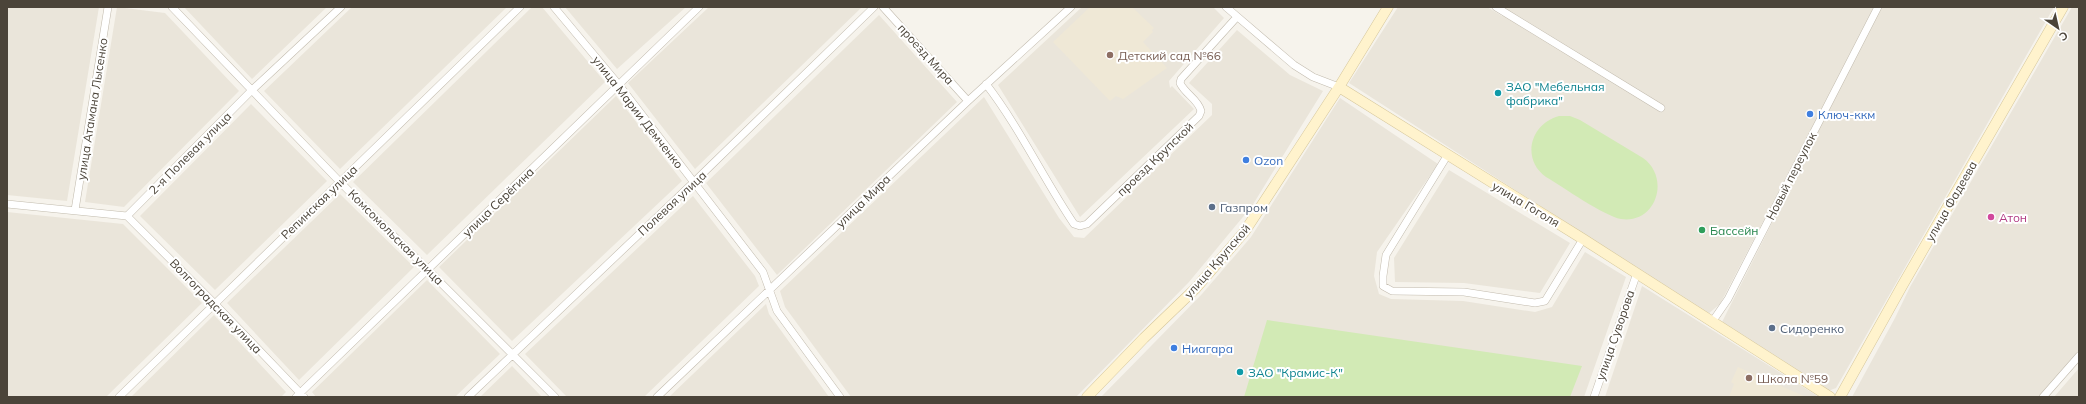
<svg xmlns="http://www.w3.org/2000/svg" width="2086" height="404" font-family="Mulish,sans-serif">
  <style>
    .residential { fill: #eae5da }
    .education { fill: #efe8d6 }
    .green { fill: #d2eab5 }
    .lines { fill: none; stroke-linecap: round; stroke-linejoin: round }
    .street-casing { stroke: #c2bbae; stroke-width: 8 }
    .secondary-casing { stroke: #d6c79b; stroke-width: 11 }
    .street { stroke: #fff; stroke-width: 7 }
    .secondary { stroke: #fff3cd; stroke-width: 10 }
    .education-dot { fill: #8d6e63; stroke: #fff; stroke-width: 1.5 }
    .culture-dot { fill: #0f9aa8; stroke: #fff; stroke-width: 1.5 }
    .shop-dot { fill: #3f7fe0; stroke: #fff; stroke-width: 1.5 }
    .service-dot { fill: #5c6f8a; stroke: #fff; stroke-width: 1.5 }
    .hotel-dot { fill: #d1479c; stroke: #fff; stroke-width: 1.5 }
    .leisure-dot { fill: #2e9e5b; stroke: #fff; stroke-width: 1.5 }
    .labels { text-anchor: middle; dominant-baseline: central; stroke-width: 4; stroke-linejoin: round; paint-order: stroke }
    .street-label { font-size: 12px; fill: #4b4439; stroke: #fff }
    .education-label { font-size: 12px; fill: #785e54; stroke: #fff; text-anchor: start }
    .culture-label { font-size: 12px; fill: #0d838f; stroke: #fff; text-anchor: start }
    .shop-label { font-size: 12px; fill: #366cbe; stroke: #fff; text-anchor: start }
    .service-label { font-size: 12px; fill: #4e5e75; stroke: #fff; text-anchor: start }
    .hotel-label { font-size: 12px; fill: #b23c85; stroke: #fff; text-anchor: start }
    .leisure-label { font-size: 12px; fill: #27864d; stroke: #fff; text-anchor: start }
  </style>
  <rect width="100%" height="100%" fill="#f6f3ec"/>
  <path class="residential" d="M7,7H99L67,201L7,195Z
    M117,7L165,13L239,91L124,207L85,202Z
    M184,7H327L252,79Z
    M352,7H507L340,169L264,91Z
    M532,7H542L605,82L427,255L353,182Z
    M565,7H686L617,69Z
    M709,7H862L695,169L628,83Z
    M1082,7H1213L1224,18L1169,81L1170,88L1172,86L1194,109L1080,217L998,85Z
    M1398,7H1487L1502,16L1513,17L1503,7H1875L1720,304L1708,314L1349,83Z
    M1881,7H2054L1836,388L1828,391L1721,324Z
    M2072,7H2079V354L2040,397H1852L1895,318L1910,287Z
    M879,15L957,102L777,275L706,183Z
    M1237,30L1290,75L1323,91L1252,206L1189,282L1076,397H851L785,307L780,291L984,97L1059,218L1074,237L1084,238L1212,115V104L1189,83Z
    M616,96L682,181L512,341L439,267Z
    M1340,98L1438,164L1377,252L1374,276L1379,294L1391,299L1463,301L1535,312L1552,307L1585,252L1626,277L1584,397H1101L1202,294L1251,237Z
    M251,104L327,181L215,290L140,216Z
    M1449,170L1570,243L1540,293L1464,283L1395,282L1394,258Z
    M340,194L414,267L299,380L227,303Z
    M693,196L755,276L759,286L644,397H567L525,354Z
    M7,212L123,224L202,303L106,397H7Z
    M427,280L500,354L455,397H316L312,392Z
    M1642,286L1819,397H1605Z
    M766,304L769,314L829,397H669Z
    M214,315L286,392L281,397H131Z
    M512,366L542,397H480Z
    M2079,368V397H2054Z"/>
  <path class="education" d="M1090,7H1132L1154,28L1152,30L1153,32L1143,42L1167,68L1123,99L1116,96L1110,101L1053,42Z
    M1738,367L1797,393L1806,397H1729L1734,384L1731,382Z"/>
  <path class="green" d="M1559,116H1570L1580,120L1643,158C1671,178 1656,224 1621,219C1604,216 1563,187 1546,177C1521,159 1530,124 1559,116Z
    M1267,320L1582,366L1570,397H1244Z"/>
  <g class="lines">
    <g class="street-casing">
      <path id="street" d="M172,7L340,182L555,397
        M554,7L619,85L763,272L777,311L840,397
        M883,7L968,101
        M1226,7L1294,65L1313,77L1339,87
        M1496,7L1661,108
        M986,84C1020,128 1043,178 1074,224L1080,226L1087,224L1199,116L1201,111C1198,99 1185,94 1180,83L1181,79L1236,18
        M1447,156L1386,255L1383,276V286L1392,291L1464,292L1535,303L1545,301L1583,239
        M7,204L127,216L251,91L341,7
        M75,210L108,7
        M127,216L214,303L304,397
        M1712,322L1728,299L1878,7
        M119,397L520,7
        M296,397L699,7
        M468,397L694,182L874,7
        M657,397L968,101L1071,7
        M1594,397L1637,273
        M2043,397L2079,356"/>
    </g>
    <g class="secondary-casing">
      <path id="secondary" d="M1339,87L1583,239L1830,397
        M1087,397L1144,338L1196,288L1245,231L1339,87L1388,7
        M1840,397L1902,286L2063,7"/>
    </g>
    <use href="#street" class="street"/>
    <use href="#secondary" class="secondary"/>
  </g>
  <g class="education-dot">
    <circle cx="1110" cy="55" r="4"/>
    <circle cx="1749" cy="378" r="4"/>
  </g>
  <g class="culture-dot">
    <circle cx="1498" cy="93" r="4"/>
    <circle cx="1240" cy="372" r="4"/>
  </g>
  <g class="shop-dot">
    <circle cx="1810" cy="114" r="4"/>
    <circle cx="1246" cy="160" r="4"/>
    <circle cx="1174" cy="348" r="4"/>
  </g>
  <g class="service-dot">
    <circle cx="1212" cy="207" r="4"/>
    <circle cx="1772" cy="328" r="4"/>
  </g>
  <circle class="hotel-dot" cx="1991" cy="217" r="4"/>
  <circle class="leisure-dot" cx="1702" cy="230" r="4"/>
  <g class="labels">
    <g class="street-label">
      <text transform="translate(926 54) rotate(48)">проезд Мира</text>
      <text transform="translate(92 109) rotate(-81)">улица Атамана Лысенко</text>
      <text transform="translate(638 112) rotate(52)">улица Марии Демченко</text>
      <text transform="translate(190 153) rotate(-45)">2-я Полевая улица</text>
      <text transform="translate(1155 159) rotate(-44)">проезд Крупской</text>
      <text transform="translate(1791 176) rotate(-63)">Новый переулок</text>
      <text transform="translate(863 201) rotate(-44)">улица Мира</text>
      <text transform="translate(1951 201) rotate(-60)">улица Фадеева</text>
      <text transform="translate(319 202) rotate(-44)">Репинская улица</text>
      <text transform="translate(498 202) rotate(-44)">улица Серёгина</text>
      <text transform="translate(672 203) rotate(-43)">Полевая улица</text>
      <text transform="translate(1526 204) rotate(31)">улица Гоголя</text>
      <text transform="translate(396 237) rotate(45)">Комсомольская улица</text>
      <text transform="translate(1217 261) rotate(-49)">улица Крупской</text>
      <text transform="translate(216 306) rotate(46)">Волгоградская улица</text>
      <text transform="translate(1615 335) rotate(-71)">улица Суворова</text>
    </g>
    <g class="education-label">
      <text x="1118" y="55">Детский сад №66</text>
      <text x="1757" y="378">Школа №59</text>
    </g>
    <g class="culture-label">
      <text x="1506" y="86">ЗАО "Мебельная<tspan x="1506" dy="14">фабрика"</tspan></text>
      <text x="1248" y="372">ЗАО "Крамис-К"</text>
    </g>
    <g class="shop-label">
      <text x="1818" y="114">Ключ-ккм</text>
      <text x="1254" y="160">Ozon</text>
      <text x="1182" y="348">Ниагара</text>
    </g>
    <g class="service-label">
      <text x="1220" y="207">Газпром</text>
      <text x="1780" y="328">Сидоренко</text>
    </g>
    <g class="hotel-label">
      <text x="1999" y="217">Атон</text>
    </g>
    <g class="leisure-label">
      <text x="1710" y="230">Бассейн</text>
    </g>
  </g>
  <rect width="2086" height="404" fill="none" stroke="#4b4439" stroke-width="16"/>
  <g transform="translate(2058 28) rotate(146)" stroke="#ffffff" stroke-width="3" paint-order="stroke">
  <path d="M0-3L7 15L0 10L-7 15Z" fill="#4b4439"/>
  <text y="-6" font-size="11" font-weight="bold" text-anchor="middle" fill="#4b4439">С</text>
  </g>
</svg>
